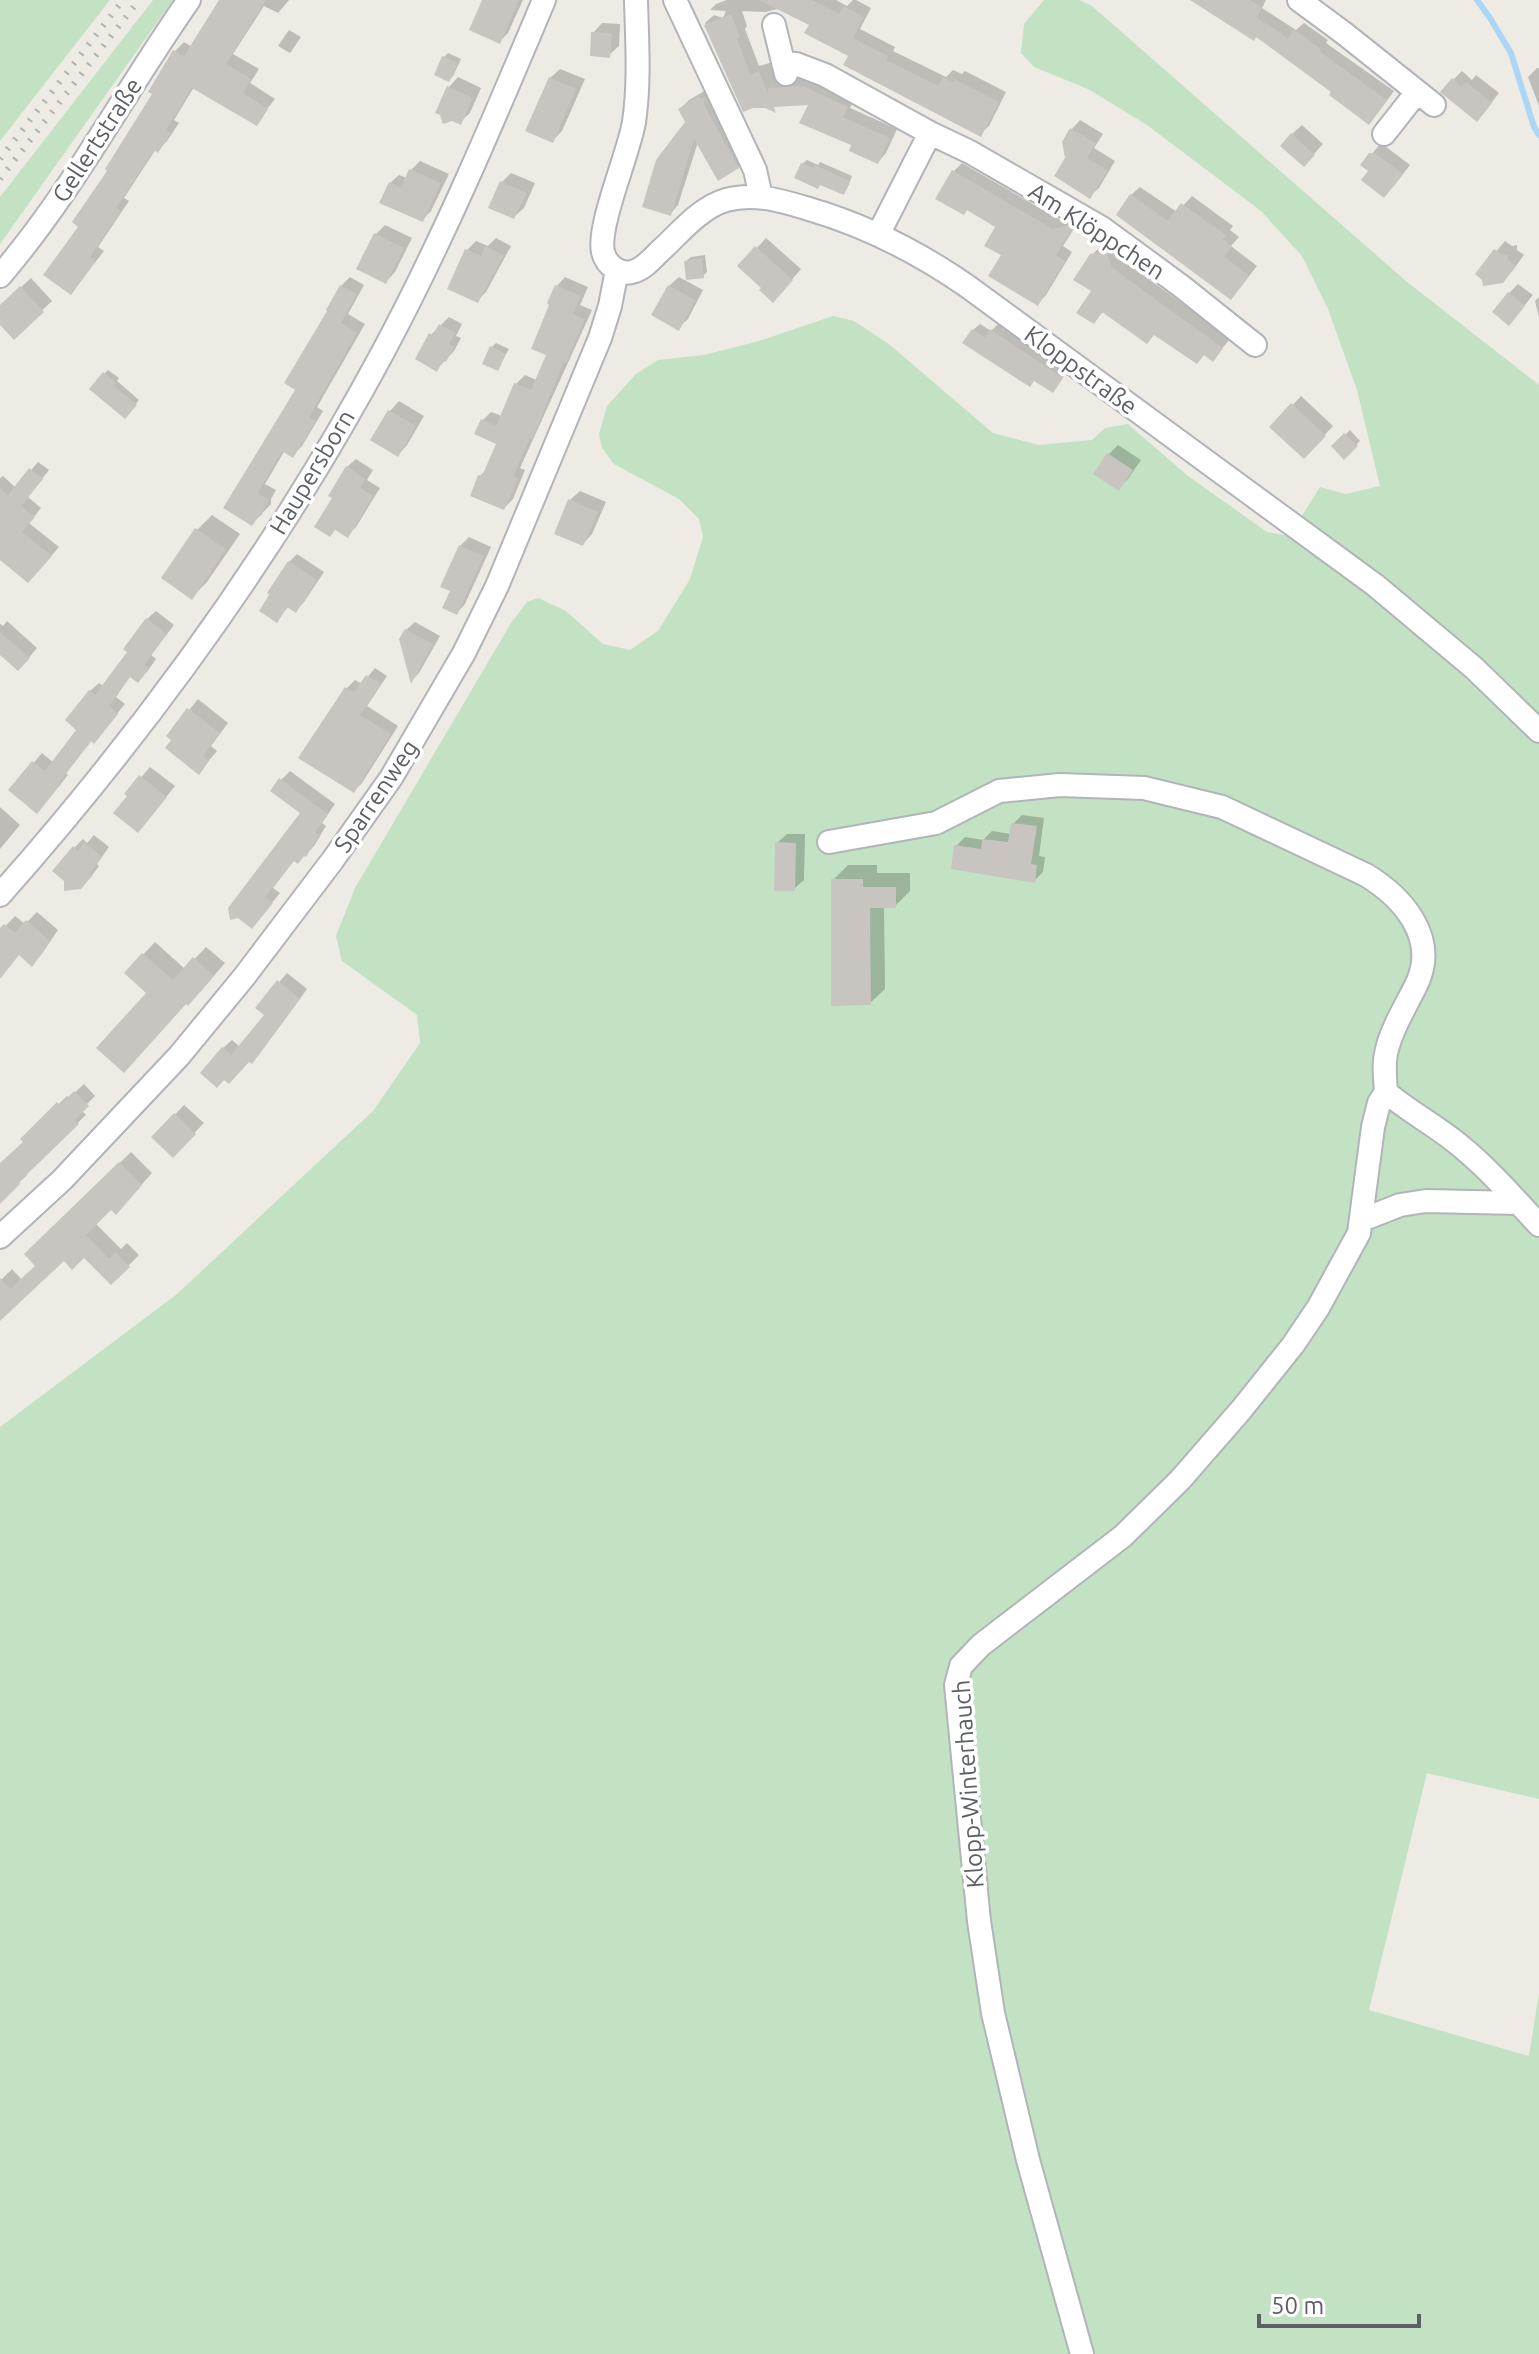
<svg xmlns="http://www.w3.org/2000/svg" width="1539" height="2354" font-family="Ubuntu,sans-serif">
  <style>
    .green { fill: #c3e2c3 }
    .shadow { fill: #0003 }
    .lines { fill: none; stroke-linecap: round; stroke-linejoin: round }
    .stream { stroke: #abd6f6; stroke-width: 6 }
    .building { fill: #c8c5c0 }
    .minor-casing { stroke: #b1b4b8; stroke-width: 26 }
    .minor { stroke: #fff; stroke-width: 22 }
    .rail { stroke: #b2b3b3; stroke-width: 6; stroke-dasharray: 2 10; stroke-linecap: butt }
    .labels { text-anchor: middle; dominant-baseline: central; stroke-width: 7; stroke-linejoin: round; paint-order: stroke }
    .street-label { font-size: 24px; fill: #5c5f63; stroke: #fff }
  </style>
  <rect width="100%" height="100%" fill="#edebe4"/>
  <path class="green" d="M0,0H110L0,141Z
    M153,0H173L0,244V197Z
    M1044,0H1079L1092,6L1406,281L1539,385V1799L1427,1773L1369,2010L1529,2056L1539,1993V2354H0V1427L177,1294L373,1111L420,1043L417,1015L342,961L336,936L355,888L511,623L527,602L538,598L566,611L603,644L630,650L658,631L690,579L703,537L699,519L679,499L614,464L602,448L599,434L607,406L636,374L658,360L704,355L759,341L833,316L854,321L889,344L993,433L1039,445L1092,440L1105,428L1128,424L1188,476L1267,532L1289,536L1320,487L1346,494L1380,486L1357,390L1328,309L1302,256L1261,211L1147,125L1088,89L1034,67L1021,53L1024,24Z"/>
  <path class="shadow" d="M221,0H289L278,13L264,6L233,54L259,69L250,83L275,99L256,123L194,87L174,120L179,123L167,141L158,150L156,149L124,198L129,201L98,247L104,251L71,293L81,226L110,170L155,93L175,51L184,42L192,47Z
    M485,0H523L508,33L500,41Z
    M727,0H836L847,6L853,0H856L871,8L860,29L895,47L893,51L946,77L953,70L962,74L965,71L1006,92L989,126L980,134L850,55L811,25L788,13L777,9L766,12L742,11L747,26L745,29L759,66L773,62L776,80L812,78L855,98L850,108L897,129L886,153L878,162L854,144L811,103L776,105L772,109L765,106L744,109L705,23L714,15L723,18L726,11L710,10L716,4Z
    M1192,0H1266L1262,8L1296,30L1304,23L1328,40L1326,43L1394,91L1377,114L1334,92L1257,35Z
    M602,23L620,24L619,46L609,55L593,33Z
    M289,30L301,37L290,53L278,46Z
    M448,53L461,59L453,76L449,80L444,57Z
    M1537,68H1539V106L1528,77Z
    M560,69L585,79L562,131L552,141L550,78Z
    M1462,71L1472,80L1476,75L1499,93L1485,111L1453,80Z
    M458,77L481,88L470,113L460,122L449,87Z
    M708,89L746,158L738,167L698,142L678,205L670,214L688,122L680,109L689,100Z
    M1080,120L1103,134L1094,148L1115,161L1099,188L1090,196L1067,158L1072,129Z
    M1302,125L1323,144L1304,165L1292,134Z
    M1381,143L1410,165L1393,187L1363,164Z
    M807,160L818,165L820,162L852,176L847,189L843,193L802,164Z
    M420,161L449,174L431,211L422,220L390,183L399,175L407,178L411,170Z
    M962,163L1062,221L1077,217L1080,219L1063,246L1072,252L1046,295L1038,304L1003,255L998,226L954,171Z
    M511,173L535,183L524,208L514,217L502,182Z
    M1140,187L1177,212L1192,196L1233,226L1230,230L1239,237L1231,246L1257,266L1239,289L1131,195Z
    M385,225L412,238L395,272L386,282L376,234Z
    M496,238L511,246L486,292L477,301L449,288L467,250L476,241L488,246Z
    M766,238L801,269L782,291L764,288L740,266Z
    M1505,241L1512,246L1517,245V250L1524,255L1512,271L1477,274Z
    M1116,244L1119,258L1231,338L1213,359L1205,354L1104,311L1093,322L1092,255L1101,246Z
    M705,255L707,272L703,276L686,261L691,257Z
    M350,277L364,285L348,314L365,324L317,407L323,411L302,446L293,455L285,450L265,484L276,490L271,499V504L252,524L226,508L297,389L341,286Z
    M565,277L588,287L580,305L592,310L520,468L525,470L513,499L504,508L480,476L488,468L499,442L483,420L491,412L502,416L516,384L525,375L536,380L548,354L557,286Z
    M679,277L703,290L688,319L678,328L669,286Z
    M31,278L52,301L14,337L0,322V307Z
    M1518,284L1533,295L1509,324V293Z
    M1539,297V317L1535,301Z
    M449,317L462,324L456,336L461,338L454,351L437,369L431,335Z
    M980,324L991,331L998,324L1068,371L1052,391L973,330Z
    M496,343L509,349L497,369L492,347Z
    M108,370L119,378L117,381L139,400L129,412L104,374Z
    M1301,396L1333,426L1304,457L1272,427Z
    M399,401L424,416L407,445L398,455L373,440L390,411Z
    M1350,430L1360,441L1344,457L1334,446Z
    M1118,445L1141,460L1128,479L1119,488L1108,455Z
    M356,459L373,470L367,480L380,488L356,527L348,535L334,498L347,467Z
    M38,462L49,470L28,497L41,508L29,523L59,547L39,570L0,557V478L3,476L16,488Z
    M580,491L606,502L592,534L583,544L570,500Z
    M212,515L240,534L207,582L192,597L197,530Z
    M469,537L491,547L465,604L457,613L453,590L460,546Z
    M297,554L324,572L304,602L296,610L289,606L277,620L289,562Z
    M156,611L174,625L151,655L156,659L147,672L131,675L116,697L125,704L102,732L92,740L66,773L68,775L45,803L11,790L42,753L54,763L79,729L90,691L99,683L103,686L129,651L147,619Z
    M7,621L37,648L27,660L0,653V624L3,626Z
    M415,622L440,636L419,673L412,680L406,630Z
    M375,668L387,676L367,706L398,726L362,783L354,791L301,757L347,688L355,680L362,684Z
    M198,699L228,723L211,746L217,751L199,772L174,740L168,736Z
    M150,767L175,786L147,821L127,794Z
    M290,771L335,804L322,823L326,826L314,846L305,855L295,859L273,888L280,893L252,927L239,916L303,813L281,780Z
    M0,807L20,825L0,849Z
    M1022,815L1044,818L1039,856L1045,857L1043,872L1034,881L956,846L965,837L983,840L992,831L1011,834L1013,824Z
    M787,834H805L804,880L794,889L777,843Z
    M94,835L109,847L97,864L99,866L90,878L74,848L83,839L87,843Z
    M848,865H877V873H910V891L895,906H884L885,989L870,1003L833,880Z
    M37,912L58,930L41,955L32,964L20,954L0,961V932L15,916L25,924Z
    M155,942L185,969L206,947L225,963L200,992L186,1002L149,993L126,973Z
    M287,973L307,989L260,1053L252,1062L249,1060L229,1081L223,1048L232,1040L240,1047L267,1014L258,1007Z
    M84,1084L95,1096L81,1110L86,1115L25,1173L27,1175L0,1201V1163L3,1164L26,1142L23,1139L67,1096L69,1098Z
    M184,1105L204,1123L173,1155L154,1137Z
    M131,1152L152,1173L127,1201L111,1208L95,1223L121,1249L127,1243L139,1255L128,1266L84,1255L64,1258L0,1319V1281L12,1269L22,1280L38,1266L26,1254Z"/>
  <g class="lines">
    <path class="stream" d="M1477,0L1490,18L1511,53L1534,127L1539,135"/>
  </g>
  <path class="building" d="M219,0H266L226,64L251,79L243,93L268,109L257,126L192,88L166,130L171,133L158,153L154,150L116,208L121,211L90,257L96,261L71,295L43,275L78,227L72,222L107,171L105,169L152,94L148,92L173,50L184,56Z
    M482,0H519L500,44L469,30Z
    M759,0H812L839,14L844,6L864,17L853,38L888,56L886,60L938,86L943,77L953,82L954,79L999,102L981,137L843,65L848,56L804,33L809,25Z
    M1190,0H1250L1262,8L1256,17L1288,38L1294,29L1321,49L1319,51L1387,100L1369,125L1329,95L1331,92L1256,37L1254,41Z
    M731,14L740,37L737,38L750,74L759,71L768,94V88L803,86L848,107L843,117L890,138L878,164L849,151L851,145L799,123L808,105L774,107L776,113L765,108H753L743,112L704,25Z
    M591,32L612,33L610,58L590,56Z
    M442,56L458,63L449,82L434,75Z
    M549,77L576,89L553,143L525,131Z
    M1452,78L1462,87L1466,82L1492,103L1477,122L1440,92Z
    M447,86L473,98L461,125L452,121L443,124L440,115L435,113Z
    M699,96L701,100L705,96L704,105L739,168L718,181L694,139L671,216L642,207L656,160L685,122L678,109Z
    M1070,128L1096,143L1087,158L1108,170L1090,199L1054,176L1065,158L1062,142Z
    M1291,133L1315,155L1304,167L1280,146Z
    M1369,153H1375L1403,174L1384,198L1361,180L1368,171L1360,165Z
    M801,163L813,168L815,165L850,181L844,195L820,185L818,189L794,178Z
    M409,169L441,183L423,222L379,203L389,182L401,188Z
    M952,170L1053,229L1068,225L1073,227L1056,255L1065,261L1038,306L988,276L1001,255L984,246L995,227L967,210L964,215L935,199Z
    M500,181L527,193L514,219L488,208Z
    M1130,194L1168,221L1181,203L1226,235L1223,239L1232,247L1224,256L1249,276L1231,300L1116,215Z
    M374,233L404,248L386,284L356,269Z
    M485,246L504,255L478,303L447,289L465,249L481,256Z
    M755,246L793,280L773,303L759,290L761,288L737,266Z
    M1494,249L1502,255L1507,254L1508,260L1516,266L1503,283L1483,286L1482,280L1475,274Z
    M1107,252L1111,267L1223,348L1213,362L1204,355L1197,364L1154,335L1147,344L1102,312L1094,324L1076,313L1091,291L1073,280L1090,254Z
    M702,258L704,278L686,280L684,261Z
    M340,285L357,294L341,323L357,333L309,417L316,421L293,458L282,451L258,493L269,500L263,510L262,515L258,517L252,526L223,508L295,390L284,383L327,311L326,310Z
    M555,285L581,296L573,314L585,319L566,363L564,362L532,439L530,438L513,476L518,479L504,510L470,496L478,475L482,476L496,444L474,434L481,419L496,426L514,383L531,390L546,355L531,349L549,305L547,303Z
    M668,285L695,300L679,331L651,315Z
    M20,286L44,312L14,340L0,325V305Z
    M1508,292L1525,306L1509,326L1492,312Z
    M439,324L455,333L449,344L454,347L446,362L443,360L437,372L415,359L429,333L433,335Z
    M972,329L985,338L990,329L1063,378L1053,393L1034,381L1030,387L962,343Z
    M490,346L506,354L498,371L482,364Z
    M103,372L116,383L114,386L137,405L125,419L89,389Z
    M1291,403L1326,436L1304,459L1269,427Z
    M388,410L416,426L398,457L370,440Z
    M1344,433L1358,446L1344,460L1331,446Z
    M1107,453L1133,470L1119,491L1093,474Z
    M346,466L366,479L360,488L373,496L348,538L335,530L330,537L314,527L332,498L328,496Z
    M29,468L43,479L21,506L35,517L22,532L52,556L28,583L0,560V488L8,495Z
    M568,499L598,512L583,546L554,534Z
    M195,528L226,549L192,600L161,578Z
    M459,545L484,556L457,615L442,608L450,591L440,587Z
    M288,561L317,580L296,613L287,607L277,623L259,611L269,595L267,593Z
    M146,618L167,634L144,665L149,669L138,683L130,677L109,706L118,714L94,744L91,741L59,783L61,784L37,814L8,790L32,761L45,771L76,730L65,720L89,690L95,695L127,652L123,649Z
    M405,629L433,644L411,684L399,639Z
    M0,632L30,658L18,671L0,655Z
    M366,675L381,684L360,715L391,734L354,793L298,758L345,687L354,692Z
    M187,708L220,733L203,756L209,761L199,775L165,748L171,740L166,736Z
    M139,775L167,797L138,833L113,813L127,796L124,794Z
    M279,778L328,814L315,832L319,835L306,857L304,856L298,864L294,861L265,897L273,903L252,929L238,918L230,920L228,908L300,813L270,791Z
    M1011,823L1037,826L1031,864L1037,865L1035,883L951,869L954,845L981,849L982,839L1008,842Z
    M84,842L102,857L90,874L92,876L81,889L64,891V881L52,871L73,846L78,851Z
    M775,842L796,843L795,891H774Z
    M831,879H863V887H896V908H870L871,1005L831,1006Z
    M26,920L50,941L32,967L19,955L0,979V928L4,924L15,933Z
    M142,953L173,980L193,957L214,976L188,1006L186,1004L124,1073L96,1048L146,993L124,973Z
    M277,980L300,999L252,1064L249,1062L229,1084L224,1080L217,1088L200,1073L222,1047L231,1055L264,1015L255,1008Z
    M74,1091L89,1106L75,1120L79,1124L19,1182L20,1184L0,1204V1163L23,1142L20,1139L57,1102L60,1105Z
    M174,1113L196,1134L173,1158L151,1137Z
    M119,1162L142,1185L116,1215L111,1210L86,1235L109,1259L115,1252L130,1267L111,1285L84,1258L72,1270L64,1261L0,1321V1278L10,1289L35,1266L24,1254Z"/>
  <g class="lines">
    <g class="minor-casing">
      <path id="minor" d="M636,0C637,41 640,81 634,122C629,153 597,226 603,252C606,265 621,277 635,271C644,268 652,259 659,252C679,234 699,208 726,200C754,192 782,201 809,209C867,226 918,252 967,286L1375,585L1474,668L1539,731
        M675,0L755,170L761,197
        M1299,0L1345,34L1434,105
        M774,25L786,74
        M783,63L796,64L825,75L930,133L970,152L1102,228L1181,286L1255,345
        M1384,134L1417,92
        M879,233L930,133
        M0,276C73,191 125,91 189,0
        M829,842L936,823L999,791L1060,785L1144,788L1222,807L1366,875C1402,897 1437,936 1418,981C1408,1003 1393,1025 1387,1049C1383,1063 1385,1077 1386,1092C1408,1111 1435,1125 1458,1144C1488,1168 1513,1197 1539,1225
        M0,895C147,729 278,548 383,352C444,238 494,119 544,0
        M1362,1220L1400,1205L1426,1201L1519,1203
        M0,1237L62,1180L179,1056L244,977L332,861L391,778L464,653L497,586L600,338L610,306L617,270
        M1082,2354L1028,2160L993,2013L979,1921L956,1685L961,1666L981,1645L1123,1536L1180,1480L1241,1410L1293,1345L1318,1308L1359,1233L1373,1127L1379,1103L1386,1092"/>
    </g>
    <use href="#minor" class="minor"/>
    <path class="rail" d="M0,159L123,0
      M0,179L139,0"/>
  </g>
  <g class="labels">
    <g class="street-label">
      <text transform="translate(97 140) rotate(-57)">Gellertstraße</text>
      <text transform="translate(1097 231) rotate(33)">Am Klöppchen</text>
      <text transform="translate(1081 370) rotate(36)">Kloppstraße</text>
      <text transform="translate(312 472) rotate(-59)">Haupersborn</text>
      <text transform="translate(376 796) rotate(-56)">Sparrenweg</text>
      <text transform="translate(968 1784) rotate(-94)">Klopp-Winterhauch</text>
    </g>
  </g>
  <path d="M1259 2314v12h160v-12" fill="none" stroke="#5c5f63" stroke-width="4"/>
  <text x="1271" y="2314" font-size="24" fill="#5c5f63" stroke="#ffffff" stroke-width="6" paint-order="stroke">50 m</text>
</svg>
